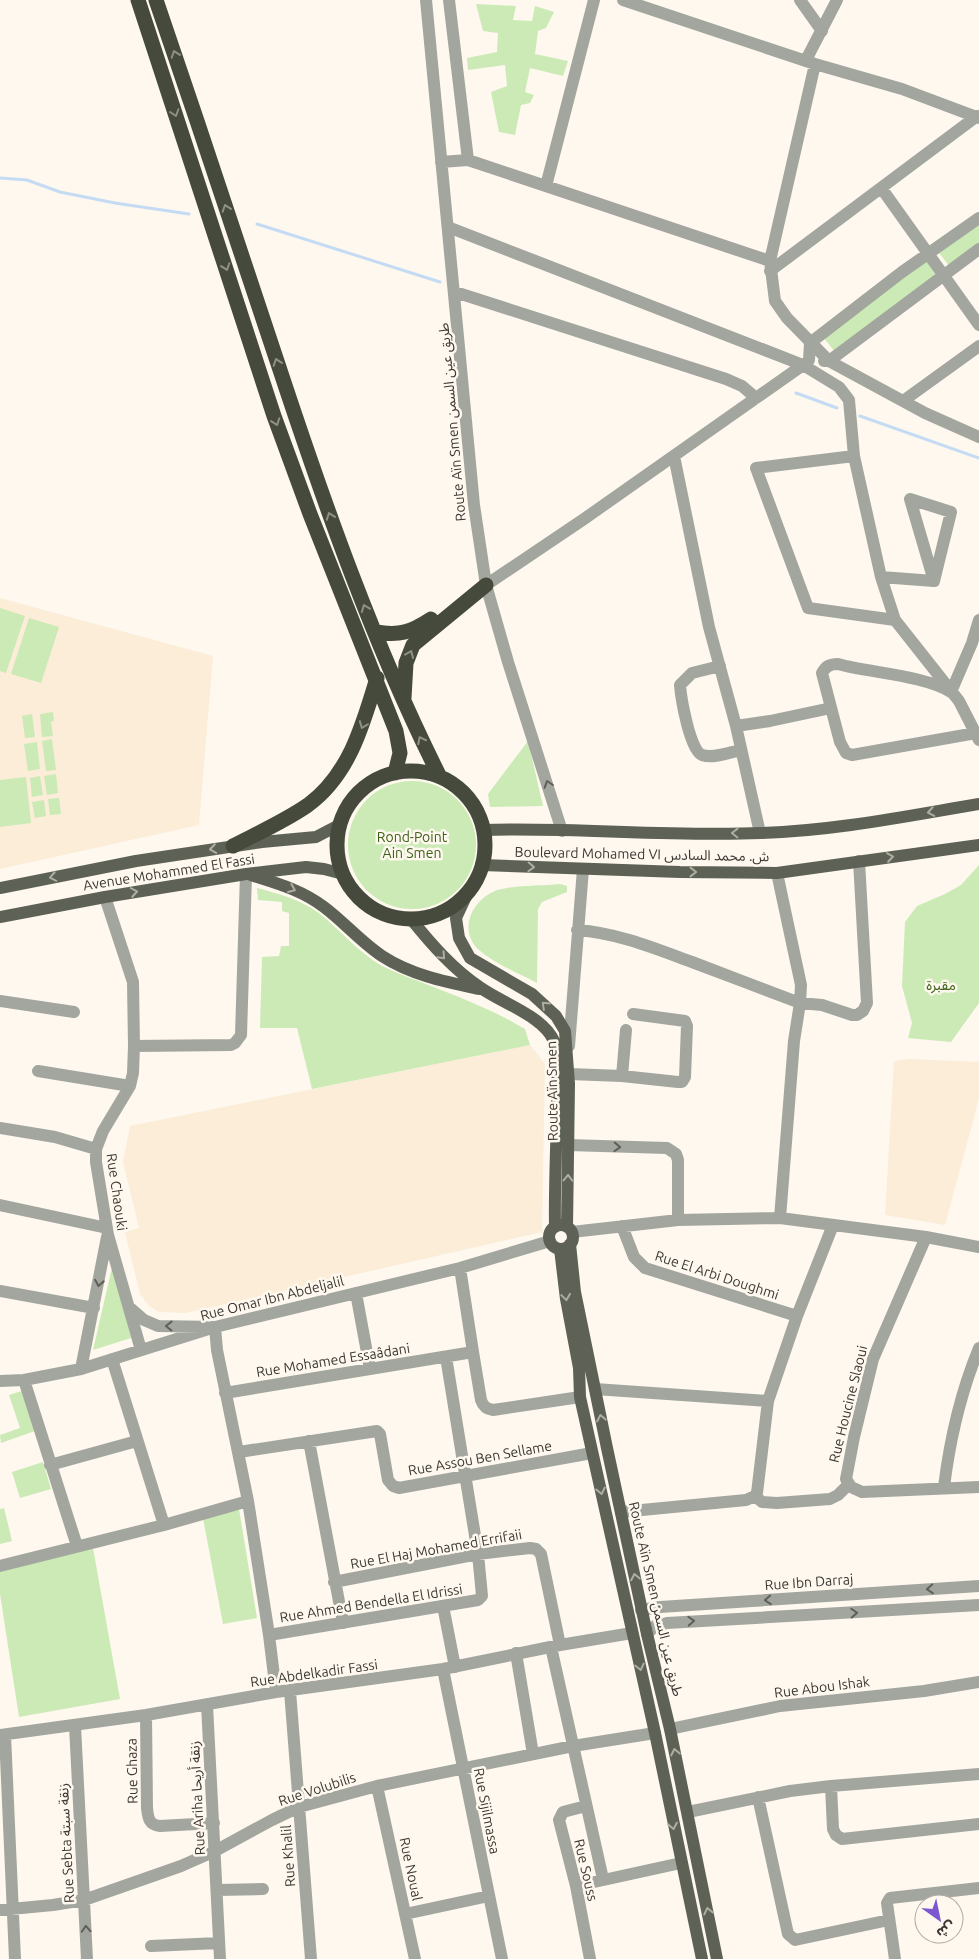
<svg xmlns="http://www.w3.org/2000/svg" width="979" height="1959" font-family="Ubuntu,'Noto Sans Arabic',sans-serif">
  <style>
    .built { fill: #fbedd8 }
    .green { fill: #cbeab5 }
    .lines { fill: none; stroke-linecap: round; stroke-linejoin: round }
    .stream { stroke: #c5dbf4; stroke-width: 3 }
    .minor { stroke: #a3a69f; stroke-width: 12 }
    .major { stroke: #5e6256; stroke-width: 12 }
    .highway { stroke: #464a3d; stroke-width: 15 }
    .oneway { stroke: #909084 }
    .oneway2 { stroke: #5f5e58 }
    .oneway3 { stroke: #aeada2 }
    .labels { text-anchor: middle; dominant-baseline: central; stroke-width: 5; stroke-linejoin: round; paint-order: stroke }
    .street-label { font-size: 14px; fill: #3b3732; stroke: #fef8ef }
    .park-label { font-size: 14px; fill: #3c6118; stroke: #fef8ef }
  </style>
  <rect width="100%" height="100%" fill="#fef8ef"/>
  <path class="built" d="M0,598L213,656L199,825L0,869Z
    M530,1045L545,1064L542,1232L186,1313L159,1312L149,1306L140,1294L125,1232L139,1228L123,1162L130,1126Z
    M910,1059L979,1062V1096L976,1110L945,1225L885,1215L894,1061Z"/>
  <path class="green" d="M476,4L516,6L513,20L532,21L535,6L554,12L546,28L538,31L535,54L568,61L563,76L530,68L525,92L534,95L530,103L521,105L515,135L499,132L491,92L507,86L505,65L468,70L467,58L497,52L498,33L483,31Z
    M979,219V245L949,266L935,247Z
    M923,256L937,277L835,352L823,337Z
    M0,608L25,616L6,673L0,671Z
    M29,618L59,627L41,683L11,674Z
    M53,712L54,721L51,722L53,736L42,737L40,714Z
    M32,714L35,737L25,738L22,716Z
    M52,739L56,770L46,771L42,741Z
    M528,741L543,806L490,807L488,794Z
    M37,742L40,769L28,771L24,744Z
    M56,774L58,793L47,795L44,776Z
    M40,776L43,795L32,797L30,778Z
    M26,777L31,823L0,827V780Z
    M348 845a64 64 0 1 1 128 0a64 64 0 1 1-128 0Z
    M59,798L61,814L50,815L48,799Z
    M44,800L46,816L35,818L32,802Z
    M979,865V1003L951,1042L908,1038L912,1023L902,986L905,922L917,906L945,894L961,885Z
    M560,884L567,886V892L542,902L538,909L537,983C518,973 495,964 479,950C458,931 471,901 495,891C510,885 543,886 560,884Z
    M257,888C280,894 302,900 320,914C341,931 358,952 382,966C398,974 414,979 431,986C464,999 495,1011 525,1029L530,1045L312,1089L297,1028H260L262,957L279,956L281,946H289V913L282,911V902L258,900Z
    M113,1263L131,1338L93,1350Z
    M22,1391L35,1431L1,1443L0,1435L20,1428L9,1395Z
    M43,1462L51,1489L20,1498L12,1472Z
    M4,1508L12,1541L0,1544V1509Z
    M239,1509L257,1618L223,1624L202,1513Z
    M93,1548L120,1699L19,1717L0,1594V1572Z"/>
  <g class="lines">
    <path class="stream" d="M0,178L27,180L60,192L115,203L189,214
      M257,224L440,282
      M796,393L837,408
      M860,416L979,458"/>
    <path class="minor" d="M426,0L474,505L486,585L508,662L562,831
      M449,0L468,160
      M623,0L815,64L902,89L979,118
      M800,0L822,31
      M806,60L837,0
      M815,64L770,261L775,301L787,318L829,361L925,413L979,437
      M441,162L468,160L770,261
      M546,186L594,0
      M882,189L979,325
      M448,227L803,365L839,387L849,400L854,456L881,577L895,620L959,701L979,740
      M770,271L977,116
      M455,292L726,379L742,386L756,398
      M824,361H829L979,249
      M903,401L979,346
      M674,456L709,627L736,726L760,833
      M854,456L756,468L808,608L895,620
      M881,577L934,581L951,512L910,499L934,581
      M486,585L584,519L803,365L809,360L810,343L902,272L979,218
      M720,666L692,673L680,685C681,698 690,751 702,755C714,759 730,752 741,750
      M736,726L770,721L831,708
      M976,733L852,755L846,753L840,742L822,673C826,666 830,664 838,664C870,673 923,675 951,692L972,643L979,620
      M777,873L801,985L800,1003L794,1041L780,1218
      M105,897L133,982L134,1046L133,1073L130,1086L103,1131L96,1149V1162L108,1235L141,1350
      M577,930C618,933 654,948 692,962C728,976 764,989 800,1003L822,1005L852,1015H857L863,1011L867,1003L859,861
      M0,1001L74,1012
      M134,1046L231,1045L235,1043L241,1035L246,874
      M569,1046L583,869
      M38,1071L130,1086
      M569,1074L622,1076L626,1030
      M622,1076L678,1082H682L685,1077L687,1026L685,1021L633,1014
      M0,1128L55,1137L96,1149
      M568,1145L667,1148L676,1154L678,1160V1220
      M0,1205L107,1228
      M622,1226L634,1257L645,1268L797,1316
      M572,1232L678,1220L780,1218L926,1237L979,1247
      M926,1237L873,1359L854,1437L846,1479L851,1487L862,1492L979,1487
      M0,1291L94,1308
      M356,1293L370,1369
      M129,1307L144,1320L158,1326L215,1327L217,1350L248,1501L269,1635L276,1692
      M473,1352L481,1400C483,1406 486,1409 493,1410L580,1397
      M112,1359L164,1525
      M81,1369L107,1237
      M24,1380L77,1546
      M0,1381L24,1380L81,1369L215,1327L460,1268L550,1241
      M595,1389L768,1401
      M225,1393L473,1352L460,1268
      M309,1441L343,1623
      M239,1452L377,1431L380,1434L388,1480L393,1486L399,1488L592,1453
      M50,1465L137,1441
      M944,1487C950,1438 960,1394 979,1348
      M755,1496L762,1502L777,1503L830,1499L838,1495L849,1484
      M621,1512L746,1500L755,1496L757,1493L768,1401L797,1316L833,1225
      M0,1566L164,1525L248,1501
      M334,1582L478,1554L530,1548L536,1549L541,1554L560,1645
      M443,1606L455,1667
      M641,1610L660,1607L979,1586
      M647,1634L655,1626L667,1623L979,1605
      M269,1635L478,1600L482,1596L478,1554L446,1357
      M551,1647L603,1879
      M516,1653L533,1754
      M443,1669L502,1959
      M290,1691L311,1959
      M207,1705L220,1959
      M146,1715L147,1808C148,1818 149,1825 160,1826L214,1823
      M75,1726L87,1959
      M670,1729L780,1706L924,1691L979,1682
      M0,1735L146,1715L276,1692L443,1669L560,1645L632,1633
      M5,1735L15,1959
      M377,1786L415,1959
      M831,1786L833,1829L836,1835L842,1839L979,1824
      M758,1797L788,1934L795,1940L889,1920
      M586,1806L563,1812L559,1820L576,1886L590,1959
      M688,1812L790,1791L831,1786L979,1774
      M576,1886L681,1863
      M217,1890L263,1889
      M0,1910L53,1905L84,1900L181,1866L215,1851L272,1820L299,1807L377,1786L573,1746L655,1733
      M405,1914L489,1896
      M151,1946L219,1943
      M895,1959L887,1903L890,1898L979,1888"/>
    <path class="major" d="M483,830C575,827 669,837 761,833C834,831 907,816 979,804
      M482,865L680,872L777,873L979,845
      M251,875C276,883 302,890 324,907C344,922 361,942 382,956C411,975 446,982 479,989
      M0,888L136,861L262,842L316,837L341,824
      M469,890L456,918L459,938L470,958L532,994L556,1016L565,1031L569,1084L567,1227
      M0,917L105,897L246,874L306,867L324,869L343,874
      M411,919C432,945 453,969 481,988C502,1003 543,1016 554,1041C558,1050 556,1065 557,1075C558,1125 554,1176 555,1227
      M549 1237a12 12 0 1 1 24 0a12 12 0 1 1-24 0Z
      M570,1244L575,1292L607,1448L647,1634L670,1729L717,1959
      M560,1249L566,1299L579,1368L580,1397L655,1733L702,1959"/>
    <path class="highway" d="M138,0L274,416L310,514L396,731L400,753L395,773
      M156,0C198,122 238,245 279,367C325,506 374,646 440,777
      M376,632C400,636 411,632 431,619
      M404,698L406,663L413,645L486,585
      M337 845a74 74 0 1 1 148 0a74 74 0 1 1-148 0Z
      M233,846C258,833 285,821 308,805C349,775 363,725 377,678"/>
  </g>
  <defs><path id="oneway-chevron" d="M-2-3.5L2.5 0L-2 3.5" fill="none" stroke-width="1.6" stroke-linecap="round" stroke-linejoin="round" transform="scale(1.25)"/></defs>
  <g class="oneway">
    <use href="#oneway-chevron" transform="translate(175 54) rotate(-109)"/>
    <use href="#oneway-chevron" transform="translate(175 113) rotate(72)"/>
    <use href="#oneway-chevron" transform="translate(226 208) rotate(-109)"/>
    <use href="#oneway-chevron" transform="translate(226 267) rotate(71)"/>
    <use href="#oneway-chevron" transform="translate(277 362) rotate(-109)"/>
    <use href="#oneway-chevron" transform="translate(276 422) rotate(71)"/>
    <use href="#oneway-chevron" transform="translate(330 516) rotate(-110)"/>
    <use href="#oneway-chevron" transform="translate(365 608) rotate(-112)"/>
    <use href="#oneway-chevron" transform="translate(410 654) rotate(-67)"/>
    <use href="#oneway-chevron" transform="translate(363 725) rotate(111)"/>
    <use href="#oneway-chevron" transform="translate(421 740) rotate(-117)"/>
  </g>
  <g class="oneway2">
    <use href="#oneway-chevron" transform="translate(548 784) rotate(-108)"/>
    <use href="#oneway-chevron" transform="translate(617 1147) rotate(2)"/>
    <use href="#oneway-chevron" transform="translate(99 1283) rotate(100)"/>
    <use href="#oneway-chevron" transform="translate(169 1326) rotate(-179)"/>
    <use href="#oneway-chevron" transform="translate(930 1589) rotate(176)"/>
    <use href="#oneway-chevron" transform="translate(768 1600) rotate(176)"/>
    <use href="#oneway-chevron" transform="translate(854 1613) rotate(-3)"/>
    <use href="#oneway-chevron" transform="translate(691 1621) rotate(-3)"/>
    <use href="#oneway-chevron" transform="translate(86 1929) rotate(-93)"/>
  </g>
  <g class="oneway3">
    <use href="#oneway-chevron" transform="translate(931 812) rotate(170)"/>
    <use href="#oneway-chevron" transform="translate(735 833) rotate(-179)"/>
    <use href="#oneway-chevron" transform="translate(213 849) rotate(172)"/>
    <use href="#oneway-chevron" transform="translate(890 857) rotate(-8)"/>
    <use href="#oneway-chevron" transform="translate(531 867) rotate(2)"/>
    <use href="#oneway-chevron" transform="translate(693 872)"/>
    <use href="#oneway-chevron" transform="translate(53 877) rotate(169)"/>
    <use href="#oneway-chevron" transform="translate(292 889) rotate(23)"/>
    <use href="#oneway-chevron" transform="translate(134 892) rotate(-10)"/>
    <use href="#oneway-chevron" transform="translate(442 956) rotate(47)"/>
    <use href="#oneway-chevron" transform="translate(545 1005) rotate(-137)"/>
    <use href="#oneway-chevron" transform="translate(568 1178) rotate(-89)"/>
    <use href="#oneway-chevron" transform="translate(566 1297) rotate(82)"/>
    <use href="#oneway-chevron" transform="translate(601 1418) rotate(-101)"/>
    <use href="#oneway-chevron" transform="translate(601 1491) rotate(78)"/>
    <use href="#oneway-chevron" transform="translate(635 1577) rotate(-101)"/>
    <use href="#oneway-chevron" transform="translate(640 1667) rotate(77)"/>
    <use href="#oneway-chevron" transform="translate(675 1752) rotate(-102)"/>
    <use href="#oneway-chevron" transform="translate(673 1826) rotate(79)"/>
    <use href="#oneway-chevron" transform="translate(708 1911) rotate(-102)"/>
  </g>
  <g class="labels">
    <g class="street-label">
      <text transform="translate(452 422) rotate(-95)">Route Aïn Smen طريق عين السمن</text>
      <text transform="translate(642 854) rotate(1)">Boulevard Mohamed VI ش. محمد السادس</text>
      <text transform="translate(169 872) rotate(-9)">Avenue Mohammed El Fassi</text>
      <text transform="translate(552 1091) rotate(-91)">Route Aïn Smen</text>
      <text transform="translate(117 1192) rotate(82)">Rue Chaouki</text>
      <text transform="translate(717 1275) rotate(18)">Rue El Arbi Doughmi</text>
      <text transform="translate(272 1298) rotate(-14)">Rue Omar Ibn Abdeljalil</text>
      <text transform="translate(333 1360) rotate(-9)">Rue Mohamed Essaâdani</text>
      <text transform="translate(848 1404) rotate(-76)">Rue Houcine Slaoui</text>
      <text transform="translate(480 1458) rotate(-10)">Rue Assou Ben Sellame</text>
      <text transform="translate(436 1549) rotate(-10)">Rue El Haj Mohamed Errifaii</text>
      <text transform="translate(809 1582) rotate(-4)">Rue Ibn Darraj</text>
      <text transform="translate(656 1599) rotate(77)">Route Aïn Smen طريق عين السمن</text>
      <text transform="translate(371 1603) rotate(-9)">Rue Ahmed Bendella El Idrissi</text>
      <text transform="translate(314 1673) rotate(-8)">Rue Abdelkadir Fassi</text>
      <text transform="translate(822 1687) rotate(-7)">Rue Abou Ishak</text>
      <text transform="translate(132 1771) rotate(-91)">Rue Ghaza</text>
      <text transform="translate(317 1789) rotate(-18)">Rue Volubilis</text>
      <text transform="translate(197 1798) rotate(-93)">Rue Ariha زنقة أريحا</text>
      <text transform="translate(487 1811) rotate(79)">Rue Sijilmassa</text>
      <text transform="translate(66 1843) rotate(-93)">Rue Sebta زنقة سبتة</text>
      <text transform="translate(288 1856) rotate(-94)">Rue Khalil</text>
      <text transform="translate(411 1869) rotate(78)">Rue Noual</text>
      <text transform="translate(586 1870) rotate(77)">Rue Souss</text>
    </g>
    <g class="park-label">
      <text x="412" y="837">Rond-Point<tspan x="412" dy="16">Ain Smen</tspan></text>
      <text x="941" y="985">مقبرة</text>
    </g>
  </g>
  <g transform="translate(939 1919) rotate(147)"><circle r="24" fill="#fef8ef" stroke="#b0aba3"/>
  <path d="M0-4L9 19L0 12L-9 19Z" fill="#7d57d1"/>
  <text y="-8" font-size="14" font-weight="bold" text-anchor="middle" fill="#3b3732">ش</text>
  </g>
</svg>
